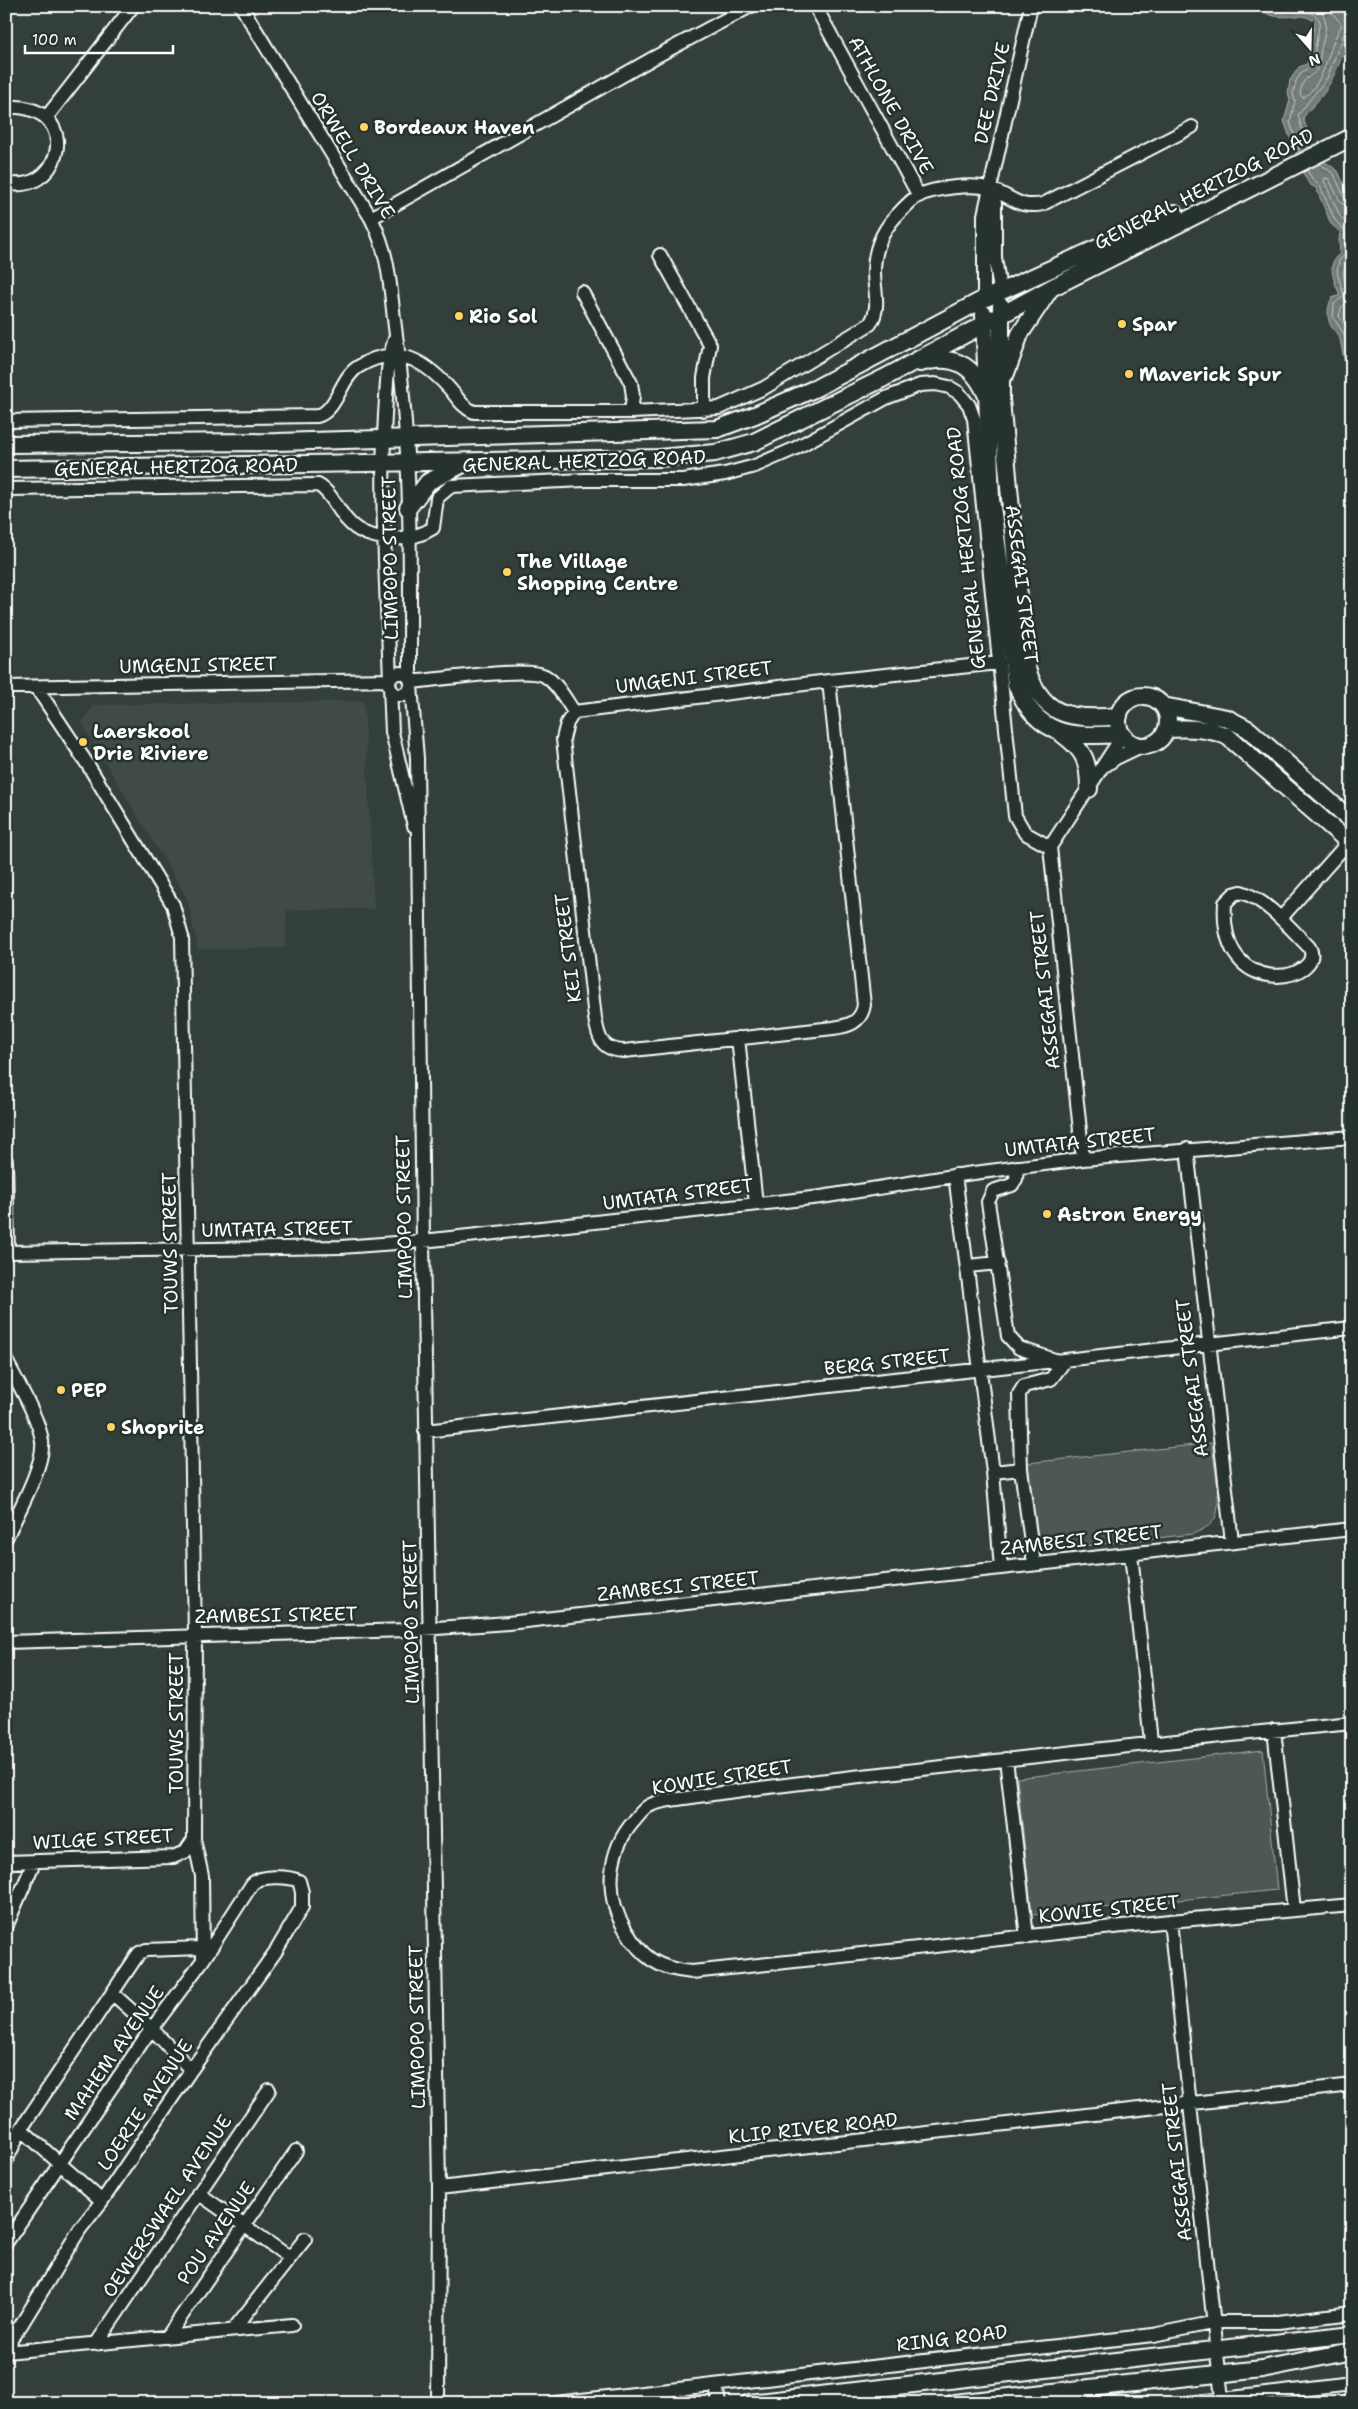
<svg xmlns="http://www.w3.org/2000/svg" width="1358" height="2409" font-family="'Shantell Sans',sans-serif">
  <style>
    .built { fill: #404c47 }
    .green { fill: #4d5853; stroke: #a6aca9 }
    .water { fill: url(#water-ripples); stroke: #abb0ae }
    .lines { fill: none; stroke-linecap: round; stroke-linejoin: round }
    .shore { stroke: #c7cac9; stroke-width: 1 }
    .minor-casing { stroke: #fff; stroke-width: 16 }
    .major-casing { stroke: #fff; stroke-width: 20 }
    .minor { stroke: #26332d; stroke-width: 12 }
    .major { stroke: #26332d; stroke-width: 16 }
    .poi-dot { fill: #ffd166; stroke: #26332d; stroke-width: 2 }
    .labels { text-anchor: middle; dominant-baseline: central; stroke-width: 5; stroke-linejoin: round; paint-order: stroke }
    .street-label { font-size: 19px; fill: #fff; stroke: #26332d }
    .poi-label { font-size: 19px; font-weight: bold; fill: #fff; stroke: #26332d; text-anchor: start }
  </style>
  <defs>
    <pattern id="water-ripples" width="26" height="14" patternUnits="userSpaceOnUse" patternTransform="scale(1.25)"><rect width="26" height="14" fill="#737b78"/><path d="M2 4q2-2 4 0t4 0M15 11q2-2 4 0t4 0" fill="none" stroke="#606462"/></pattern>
  </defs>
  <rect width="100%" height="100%" fill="#333f3a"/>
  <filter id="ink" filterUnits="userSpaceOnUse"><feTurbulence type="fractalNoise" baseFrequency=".02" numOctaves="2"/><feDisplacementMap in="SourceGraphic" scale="10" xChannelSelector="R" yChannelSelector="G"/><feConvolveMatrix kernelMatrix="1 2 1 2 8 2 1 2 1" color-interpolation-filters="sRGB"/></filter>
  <g filter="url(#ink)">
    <path class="built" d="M364,701L374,909L287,910L285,948L198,949L187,898L82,724L93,705Z"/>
    <path class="green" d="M1212,1443C1213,1460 1223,1504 1215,1518C1211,1526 1202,1530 1193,1534L1047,1550L1040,1547L1036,1540L1028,1463Z
      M1263,1750L1277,1890L1032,1915L1017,1778Z"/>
    <path class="water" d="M1257,6H1341L1352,16C1352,36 1334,81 1321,97C1315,104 1308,110 1303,118L1310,138L1324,161L1338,171L1352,202V379L1345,363L1339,335C1327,327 1325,310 1332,298L1340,295C1335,284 1325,262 1340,254L1339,240L1340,232L1331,224L1316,188L1309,184L1302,171L1284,121L1290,100L1288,94L1290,80L1299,67L1307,64L1315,22C1299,7 1279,28 1257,6Z"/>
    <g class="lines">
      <path class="shore" d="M1264,6C1283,20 1308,1 1320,21L1312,65L1302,72L1296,81L1293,94L1295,101L1290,122L1300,153
        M1310,6C1333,11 1325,33 1321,49C1320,55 1320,63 1317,69C1311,80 1303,73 1300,94L1303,98C1327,82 1327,47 1342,25L1333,14L1331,6
        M1310,148L1305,139L1298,115L1327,78L1345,32L1352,29
        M1320,164L1334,174L1345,199L1352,201
        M1307,170L1313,180L1320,186L1335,220L1345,231V254L1339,261L1337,272L1344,296L1334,304L1333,317L1344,334L1352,366
        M1352,208L1341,203L1329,179L1325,178L1324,181L1340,216L1351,228L1352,244
        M1352,251C1351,258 1345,262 1344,269C1341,286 1358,293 1341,308L1339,317L1350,331L1352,344"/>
      <g class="minor-casing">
        <path id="minor" d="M241,6L371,218C391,257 390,292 396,335C412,449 410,564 410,679
          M815,6L919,196
          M6,109C13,106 22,107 29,109C78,122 58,195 6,183
          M46,118L133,6
          M990,189L995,203V257L1000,291
          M371,218L655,57L751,6
          M660,255L710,345L704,378V410
          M582,292L631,383L633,396L631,412
          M984,299V215L1031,6
          M6,421L317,416C338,410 340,378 358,367C395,344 422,358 449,388C457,397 462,407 474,412H631L719,408L764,388L870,324C881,308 874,290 874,272C874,248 884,227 901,211C906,206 912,199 918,196C933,188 974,183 990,189C1012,196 1017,209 1043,204L1192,127
          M6,489L318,485C331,492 337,509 347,520C366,543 410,543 433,528L437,498L451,486L585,480H683L725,474L755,466L794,449L886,398L920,385L935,384L949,387L959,393L969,405L974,419L1015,816L1025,833L1050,847
          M389 684a11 11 0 1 1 22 0a11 11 0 1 1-22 0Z
          M411,682C435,680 529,666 545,676C557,683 566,700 574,712L829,681L998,663
          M411,686L417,758L423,1241L439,2188L438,2403
          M6,687L390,680C387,592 380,503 385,415C387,388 386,362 396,336
          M36,687L88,765L173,905L182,937L195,1635L194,1839L202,1876L203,1960
          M390,687L392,732L414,826
          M574,712L567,723L563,739L595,1018C598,1037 601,1050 624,1051L833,1028C848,1026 861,1023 864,1005L829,681
          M1106,765L1116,758L1141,746
          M1241,892C1266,899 1291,929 1309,947C1329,979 1218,1006 1225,903L1234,894Z
          M1281,918L1352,838
          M738,1038L756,1204
          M1187,1149L1232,1542
          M1083,1159L1050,847L1123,735
          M6,1161L8,1252
          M1017,1167L1016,1179L1012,1185L993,1191L988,1202L1008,1336L1019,1348L1058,1361
          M955,1175L993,1472L1001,1568
          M6,1252L341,1247L423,1241L821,1197L966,1174L1083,1159L1352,1137
          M968,1266L998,1263
          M6,1360C17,1382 39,1418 42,1441C45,1465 16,1516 6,1538
          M425,1431L1352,1328
          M993,1472L1021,1469
          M1131,1554L1151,1742
          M1034,1564L1021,1469L1019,1394L1024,1386L1051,1379L1064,1362
          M6,1642L408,1630L508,1623L1352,1529
          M1352,1723C1173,1740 996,1761 818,1781C776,1786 734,1791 692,1797C678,1800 660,1799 647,1807C642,1811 638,1816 634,1821C608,1850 604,1895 625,1929C642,1958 658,1969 692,1972L1170,1921L1352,1905
          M1274,1730L1294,1910
          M1006,1759L1027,1937
          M6,1862L173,1857L185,1852L194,1839
          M1170,1921L1222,2399
          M6,1927L34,1862
          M112,1993L152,2029L191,2070
          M21,2129L102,2201
          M6,2161L21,2129L139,1953L146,1950L201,1948
          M439,2188L1352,2085
          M198,2193L289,2257
          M6,2243L145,2038L203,1960L252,1884C260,1875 288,1876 299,1881L302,1892V1907L276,1951L191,2070L102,2201L80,2229L21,2325L11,2338L10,2351
          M233,2330L305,2239
          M167,2337L296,2151
          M96,2344L269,2090
          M6,2352L292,2325
          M716,2385L719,2403
          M555,2403L1153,2335L1216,2322H1278L1352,2313
          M1188,2403L1352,2384"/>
      </g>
      <g class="major-casing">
        <path id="major" d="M1001,306V400L1025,662C1039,716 1069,721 1119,716
          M984,314L991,499L1016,684C1037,738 1071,737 1122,734
          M920,363C952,354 972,363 986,394
          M1006,373L1020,334L1050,289
          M6,444L277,442L717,429L755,415L816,388L984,299L1175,213
          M6,469L659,458L715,453L754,442L884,378L1051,288L1352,137
          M408,508L428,482L463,464
          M1118 721a25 25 0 1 1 50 0a25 25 0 1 1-50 0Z
          M1163,706L1227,718L1248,729L1352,821
          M1167,729C1189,728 1207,728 1227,736L1352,845
          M1062,734C1084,750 1089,761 1089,789
          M749,2403L1352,2334
          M954,2403L1262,2369L1352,2351"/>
      </g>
      <use href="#minor" class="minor"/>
      <use href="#major" class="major"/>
    </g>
  </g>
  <g class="poi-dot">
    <circle cx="364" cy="127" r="5"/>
    <circle cx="459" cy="316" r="5"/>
    <circle cx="1122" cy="324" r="5"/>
    <circle cx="1129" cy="374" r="5"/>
    <circle cx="507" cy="572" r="5"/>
    <circle cx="83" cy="742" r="5"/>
    <circle cx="1047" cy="1214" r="5"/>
    <circle cx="61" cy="1390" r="5"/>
    <circle cx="111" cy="1427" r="5"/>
  </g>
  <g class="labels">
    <g class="street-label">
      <text transform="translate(992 93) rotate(-77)">DEE DRIVE</text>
      <text transform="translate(891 105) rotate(61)">ATHLONE DRIVE</text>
      <text transform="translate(353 155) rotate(59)">ORWELL DRIVE</text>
      <text transform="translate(1204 189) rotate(-27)">GENERAL HERTZOG ROAD</text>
      <text transform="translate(584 461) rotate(-2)">GENERAL HERTZOG ROAD</text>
      <text transform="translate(176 467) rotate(-1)">GENERAL HERTZOG ROAD</text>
      <text transform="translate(966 548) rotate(-96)">GENERAL HERTZOG ROAD</text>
      <text transform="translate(390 558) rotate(-91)">LIMPOPO STREET</text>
      <text transform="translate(1022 584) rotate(83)">ASSEGAI STREET</text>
      <text transform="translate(198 665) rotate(-1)">UMGENI STREET</text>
      <text transform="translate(694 677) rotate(-7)">UMGENI STREET</text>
      <text transform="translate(568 948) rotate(-97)">KEI STREET</text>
      <text transform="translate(1045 990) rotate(-96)">ASSEGAI STREET</text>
      <text transform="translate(1080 1142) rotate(-6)">UMTATA STREET</text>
      <text transform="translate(678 1194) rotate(-7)">UMTATA STREET</text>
      <text transform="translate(404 1217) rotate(-91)">LIMPOPO STREET</text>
      <text transform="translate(277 1229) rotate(-1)">UMTATA STREET</text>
      <text transform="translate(170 1243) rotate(-91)">TOUWS STREET</text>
      <text transform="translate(887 1362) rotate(-6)">BERG STREET</text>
      <text transform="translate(1192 1378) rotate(-97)">ASSEGAI STREET</text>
      <text transform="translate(1081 1540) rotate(-6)">ZAMBESI STREET</text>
      <text transform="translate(678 1586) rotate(-6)">ZAMBESI STREET</text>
      <text transform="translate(276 1615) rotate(-1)">ZAMBESI STREET</text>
      <text transform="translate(411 1622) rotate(-91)">LIMPOPO STREET</text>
      <text transform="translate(176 1723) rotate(-90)">TOUWS STREET</text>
      <text transform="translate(722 1777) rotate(-9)">KOWIE STREET</text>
      <text transform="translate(103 1839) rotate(-3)">WILGE STREET</text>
      <text transform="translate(1109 1909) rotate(-6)">KOWIE STREET</text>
      <text transform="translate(417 2027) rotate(-91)">LIMPOPO STREET</text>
      <text transform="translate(114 2053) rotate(-55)">MAHEM AVENUE</text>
      <text transform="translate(145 2105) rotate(-56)">LOERIE AVENUE</text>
      <text transform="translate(813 2128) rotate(-6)">KLIP RIVER ROAD</text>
      <text transform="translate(1177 2162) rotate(-96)">ASSEGAI STREET</text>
      <text transform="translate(167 2206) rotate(-56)">OEWERSWAEL AVENUE</text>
      <text transform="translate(216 2233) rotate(-55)">POU AVENUE</text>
      <text transform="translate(952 2338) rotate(-7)">RING ROAD</text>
    </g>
    <g class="poi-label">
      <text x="374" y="127">Bordeaux Haven</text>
      <text x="469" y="316">Rio Sol</text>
      <text x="1132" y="324">Spar</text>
      <text x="1139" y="374">Maverick Spur</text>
      <text x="517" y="561">The Village<tspan x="517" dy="22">Shopping Centre</tspan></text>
      <text x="93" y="731">Laerskool<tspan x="93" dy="22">Drie Riviere</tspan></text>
      <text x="1057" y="1214">Astron Energy</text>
      <text x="71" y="1390">PEP</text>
      <text x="121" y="1427">Shoprite</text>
    </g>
  </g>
  <rect width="1358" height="2409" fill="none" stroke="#26332d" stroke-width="25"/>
  <rect x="12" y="12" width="1333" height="2384" fill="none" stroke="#fff" stroke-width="2" filter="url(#ink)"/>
  <g transform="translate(1310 48) rotate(160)" stroke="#26332d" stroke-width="4" paint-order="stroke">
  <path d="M0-4L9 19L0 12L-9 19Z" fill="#ffffff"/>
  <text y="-8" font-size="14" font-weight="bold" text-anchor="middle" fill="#ffffff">N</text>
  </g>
  <path d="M25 45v8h148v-8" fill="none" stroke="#ffffff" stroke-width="2.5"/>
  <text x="32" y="45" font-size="15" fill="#ffffff" stroke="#26332d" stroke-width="4" paint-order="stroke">100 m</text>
</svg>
